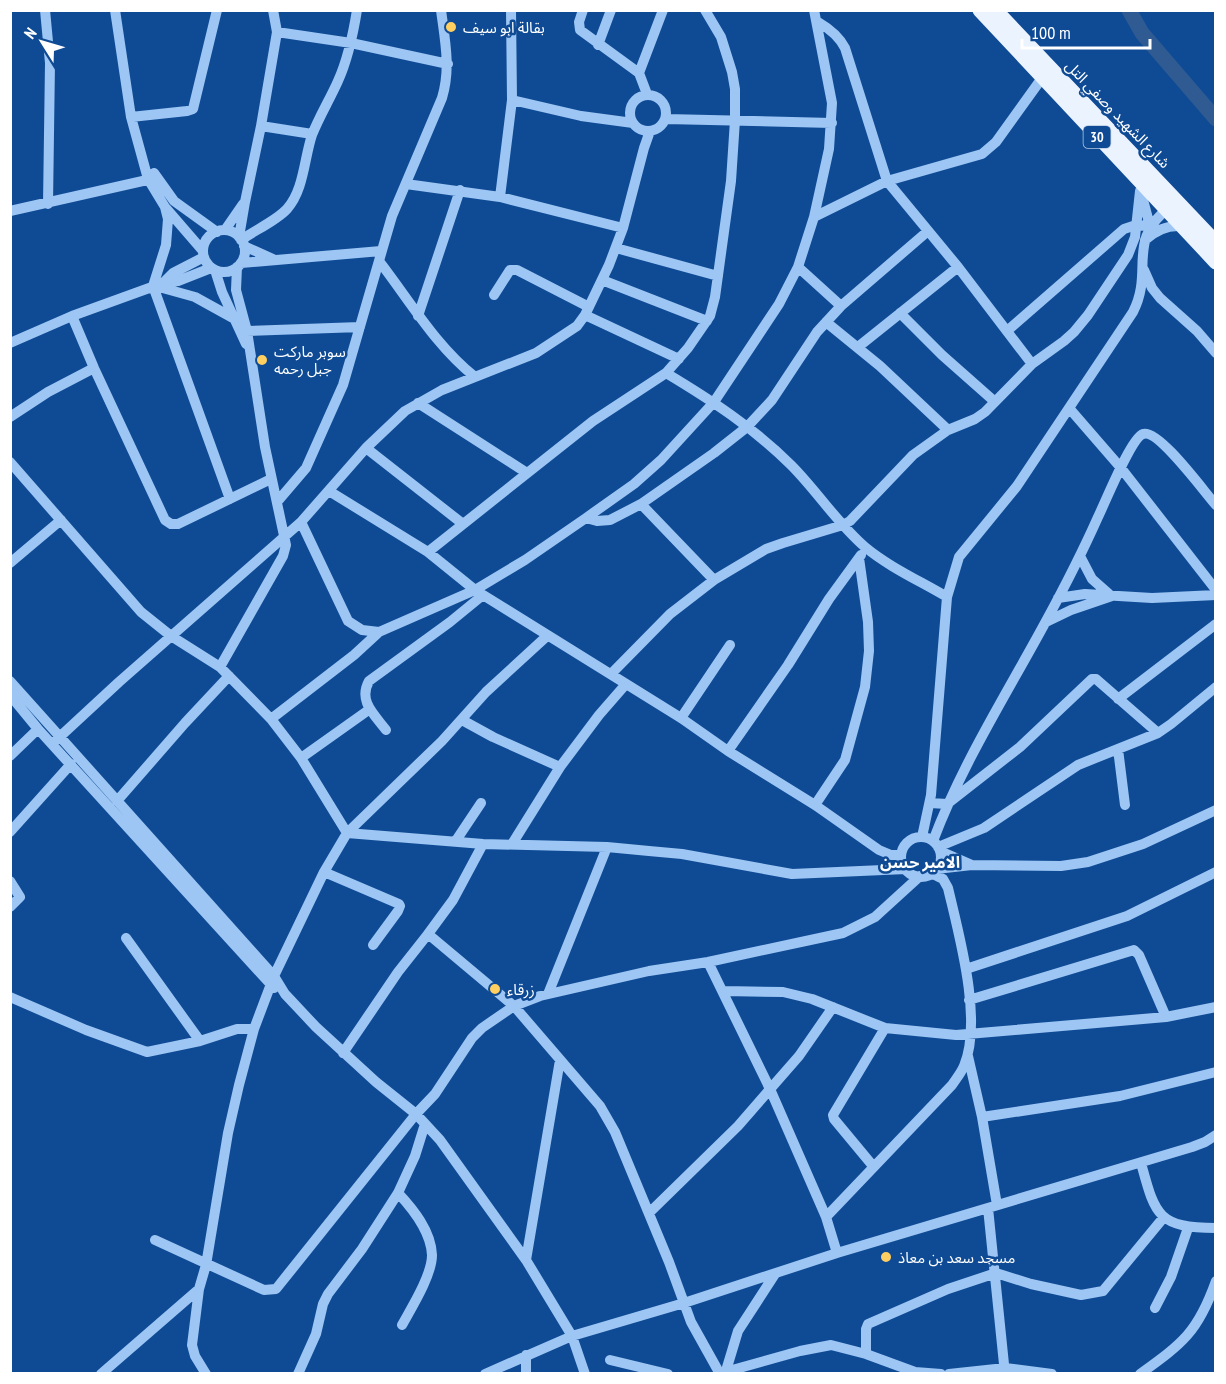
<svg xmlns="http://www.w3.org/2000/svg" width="1226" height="1384" font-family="'PT Sans Narrow','Noto Sans Arabic',sans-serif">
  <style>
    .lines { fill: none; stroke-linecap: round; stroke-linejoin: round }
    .river { stroke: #2f5b92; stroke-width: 15 }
    .minor { stroke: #9dc6f4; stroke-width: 10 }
    .major { stroke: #ebf3ff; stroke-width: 15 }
    .poi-dot { fill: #ffcf61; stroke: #0f4b95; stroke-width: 2 }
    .labels { text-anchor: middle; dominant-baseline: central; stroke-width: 5; stroke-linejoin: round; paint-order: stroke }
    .shield { fill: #0f4b95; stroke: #b7c9df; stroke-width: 1.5 }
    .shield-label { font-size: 14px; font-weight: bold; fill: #fff }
    .poi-label { font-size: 15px; fill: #fff; stroke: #0f4b95; text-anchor: start }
    .street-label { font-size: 15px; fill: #fff; stroke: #0f4b95 }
    .neighbourhood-label { font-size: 16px; font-weight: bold; fill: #fff; stroke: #0f4b95 }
  </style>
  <rect width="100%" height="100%" fill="#0f4b95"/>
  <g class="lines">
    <path class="river" d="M1129,10L1142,33L1216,119"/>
    <path class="minor" d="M45,10L50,63L48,204
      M115,10L131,117L148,179L165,207L203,251
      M583,10L579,22L580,30L639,73L647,94
      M818,22C830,29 839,36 845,48L887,181L958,267L1032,364
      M277,32L351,43L448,64
      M598,45L611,10
      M639,73L663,10
      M630 113a18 18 0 1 1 36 0a18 18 0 1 1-36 0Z
      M512,100L581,116L633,123
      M131,117L187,111L193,109L217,10
      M666,119L832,123
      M261,126L312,134
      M154,173L174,201L217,232
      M406,184L500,197L623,228
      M500,197L512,100L511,10
      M165,207L168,219L166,245L153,286L230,499
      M10,211L156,178
      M814,217L887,181L982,154L996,142L1042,78
      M225,230L243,204
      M203 251a21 21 0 1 1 42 0a21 21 0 1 1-42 0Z
      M239,237L245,202L261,126L277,32L273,10
      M241,240C255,230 276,221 287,209C304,190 304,159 312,135C319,117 330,99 338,81C348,59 353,35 357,10
      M1145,240C1156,230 1167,225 1181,226
      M244,246L273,259
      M616,248L718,276
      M379,261C410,301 435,345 475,377
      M241,263L381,251
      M798,267L841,306
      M215,270L222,292L246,344
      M1144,270L1152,288L1160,298L1197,331L1216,353
      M602,280L707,321
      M163,283L173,273L204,257
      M159,287L195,297L233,318
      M494,295L510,270H517L589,307
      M900,313L942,355L994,401
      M585,315L679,359
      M72,316L94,368L165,520L171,524H178L271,479
      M418,316L460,190
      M826,322L880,366L948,430
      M247,331L360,327
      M1007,331L1124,229L1136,225L1150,226L1142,196
      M10,343L72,316L163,283L178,281L211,268
      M858,347L958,267
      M666,373C711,400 754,428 791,465C817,491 837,523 865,547C889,567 920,581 947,597
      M418,403L527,473
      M1069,408L1121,468L1216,590
      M10,417L48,392L94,368
      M366,448L463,524
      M10,462L141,612L171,636L220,667L271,719L301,758L347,833
      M329,491L428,552L475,590L681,718L728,751L815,805L879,850L891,855H901
      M277,502L306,468L343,385L392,216L442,98C451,68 445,41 441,10
      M641,504L714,580
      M586,518L597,521L610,520L641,504L714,453L747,427L772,400L817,332L841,306L928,231
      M301,522L348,621L362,630L379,632L475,590L525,560L586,518L634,484L661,460L714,402L779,304L798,267L814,217L829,149L832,103L814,10
      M428,552L593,421L666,373L688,348L710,316L715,297L731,181L735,120V89L732,72L721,37L705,10
      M1080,556L1092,579L1109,594
      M10,563L61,520
      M1058,598L1085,594L1152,598L1216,595
      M1046,622L1071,610L1112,596
      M220,667L283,556L286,545L265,447L247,331L236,290L237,267
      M611,674L670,614L714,580L766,549L783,543L843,525L850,521L913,455L948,430L975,419L985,412L1032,364L1064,341L1074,332L1088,315L1128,255L1135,237L1140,191
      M10,681L274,976L285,994L316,1027L376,1082L416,1114L440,1140L526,1260L572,1336L585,1374
      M10,695L38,729L274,988
      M1118,699L1216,624
      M681,718L730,645
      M271,719L354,655L379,632
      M462,720L493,737L560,767
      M386,730C374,714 358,701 369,681L450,622L483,595
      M52,744L119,682L301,522L366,448L405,411L442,390L536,353L577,326L585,315L609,265L623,228L644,148L650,131
      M1118,749L1125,805
      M728,751L788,665L829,599L861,555
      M10,756L38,729
      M301,758L370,709
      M117,801L185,723L229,676
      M930,803L947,804L1020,747L1092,679H1096L1158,733
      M815,805L845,760L865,687L869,651L868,622L859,558
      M10,832L71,764
      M347,833L483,844L607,847L649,851L682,854L792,874L906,869
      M922,837L931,795L947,597L959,557L1017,486L1133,312C1155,269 1124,241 1172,205
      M901 857a20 20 0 1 1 40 0a20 20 0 1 1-40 0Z
      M933,841C962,764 1006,695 1045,623C1064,588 1082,553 1098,517C1105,503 1131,438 1143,434C1158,428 1205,493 1216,505
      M455,842L481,803
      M483,844L453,900L428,934L514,1006L600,1106L615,1132L669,1262L691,1322L720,1374
      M512,844L560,767L599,715L626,684
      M938,847L984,828L1078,765L1158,733L1171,724L1216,687
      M940,851L972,865
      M936,869L972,865L1061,866L1088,862L1143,844L1216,810
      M324,872L399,904L400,906L398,911L373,945
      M10,881L20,897L10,907
      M126,938L200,1041
      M708,962L770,1089L826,1217L837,1253
      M966,969L1127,916L1216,872
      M724,991L783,992L812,999L885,1028L956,1035L1166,1017L1216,1007
      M548,994L607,847
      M10,997L86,1030L147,1052L200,1041L237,1029H254
      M969,1000L1134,950L1139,955L1166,1017
      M343,1053L398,972L428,934
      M968,1056L982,1117
      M1141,1163C1155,1214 1157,1228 1216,1228
      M873,1166L834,1119L833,1115L885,1028
      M398,1193C413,1209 431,1231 432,1255C432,1275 412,1307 402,1325
      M997,1205L982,1117L1120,1096L1216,1072
      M988,1208L1005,1374
      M649,1213L738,1126L799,1056L833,1007
      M826,1217L952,1085C956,1079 961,1073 964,1066C983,1020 959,935 948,888L943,879L931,873
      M155,1240L264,1290L276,1289L416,1114L435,1094L472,1038L482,1028L514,1006L540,996L649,971L708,962L843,933L875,917L920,876
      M526,1260L560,1060
      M1155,1308L1171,1277L1188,1228
      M866,1354V1329L868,1324L948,1289L996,1273L1031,1284L1081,1295L1103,1291L1164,1217
      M526,1355V1374
      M610,1360L668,1374
      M725,1372L800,1351L831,1345L866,1354L915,1372L941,1374
      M101,1374L199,1289
      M206,1374L195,1356L192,1345L199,1289L206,1265L228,1133L239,1085L254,1029L274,976L324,872L347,833L442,741L486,692L547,636
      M298,1374L316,1334L323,1304L328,1294L362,1249L398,1193L415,1156L425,1124
      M485,1374L572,1336L684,1303L837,1253L1192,1147L1205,1142L1216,1135
      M725,1374L738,1331L775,1274
      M949,1374L1005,1368L1052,1374
      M1140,1374C1183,1343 1198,1332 1216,1281"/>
    <path class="major" d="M980,10L1216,262
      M995,10L1216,243"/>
  </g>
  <g class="poi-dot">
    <circle cx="451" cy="27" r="6"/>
    <circle cx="262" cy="360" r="6"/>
    <circle cx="495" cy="989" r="6"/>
    <circle cx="886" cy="1257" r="6"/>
  </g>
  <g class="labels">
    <rect class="shield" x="1083.5" y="126" width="27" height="22" rx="4.5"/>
    <g class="shield-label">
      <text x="1097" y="137">30</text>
    </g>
    <g class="poi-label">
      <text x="463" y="27">بقالة ابو سيف</text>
      <text x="274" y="351">سوبر ماركت<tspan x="274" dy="17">جبل رحمه</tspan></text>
      <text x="507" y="989">زرقاء</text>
      <text x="898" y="1257">مسجد سعد بن معاذ</text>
    </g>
    <g class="street-label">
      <text transform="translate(1118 114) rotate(46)">شارع الشهيد وصفي التل</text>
    </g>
    <g class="neighbourhood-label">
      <text x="920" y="862">الامير حسن</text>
    </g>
  </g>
  <rect width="1226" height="1384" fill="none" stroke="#ffffff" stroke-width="24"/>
  <g transform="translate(42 42) rotate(307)" stroke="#0f4b95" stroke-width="4.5" paint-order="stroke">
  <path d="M0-4.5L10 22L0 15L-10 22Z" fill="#ffffff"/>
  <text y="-9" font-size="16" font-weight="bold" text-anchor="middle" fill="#ffffff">N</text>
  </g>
  <path d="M1022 39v9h128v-9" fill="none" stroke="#ffffff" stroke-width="3"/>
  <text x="1031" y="39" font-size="18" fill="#ffffff" stroke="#0f4b95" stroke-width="4.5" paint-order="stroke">100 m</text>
</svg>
